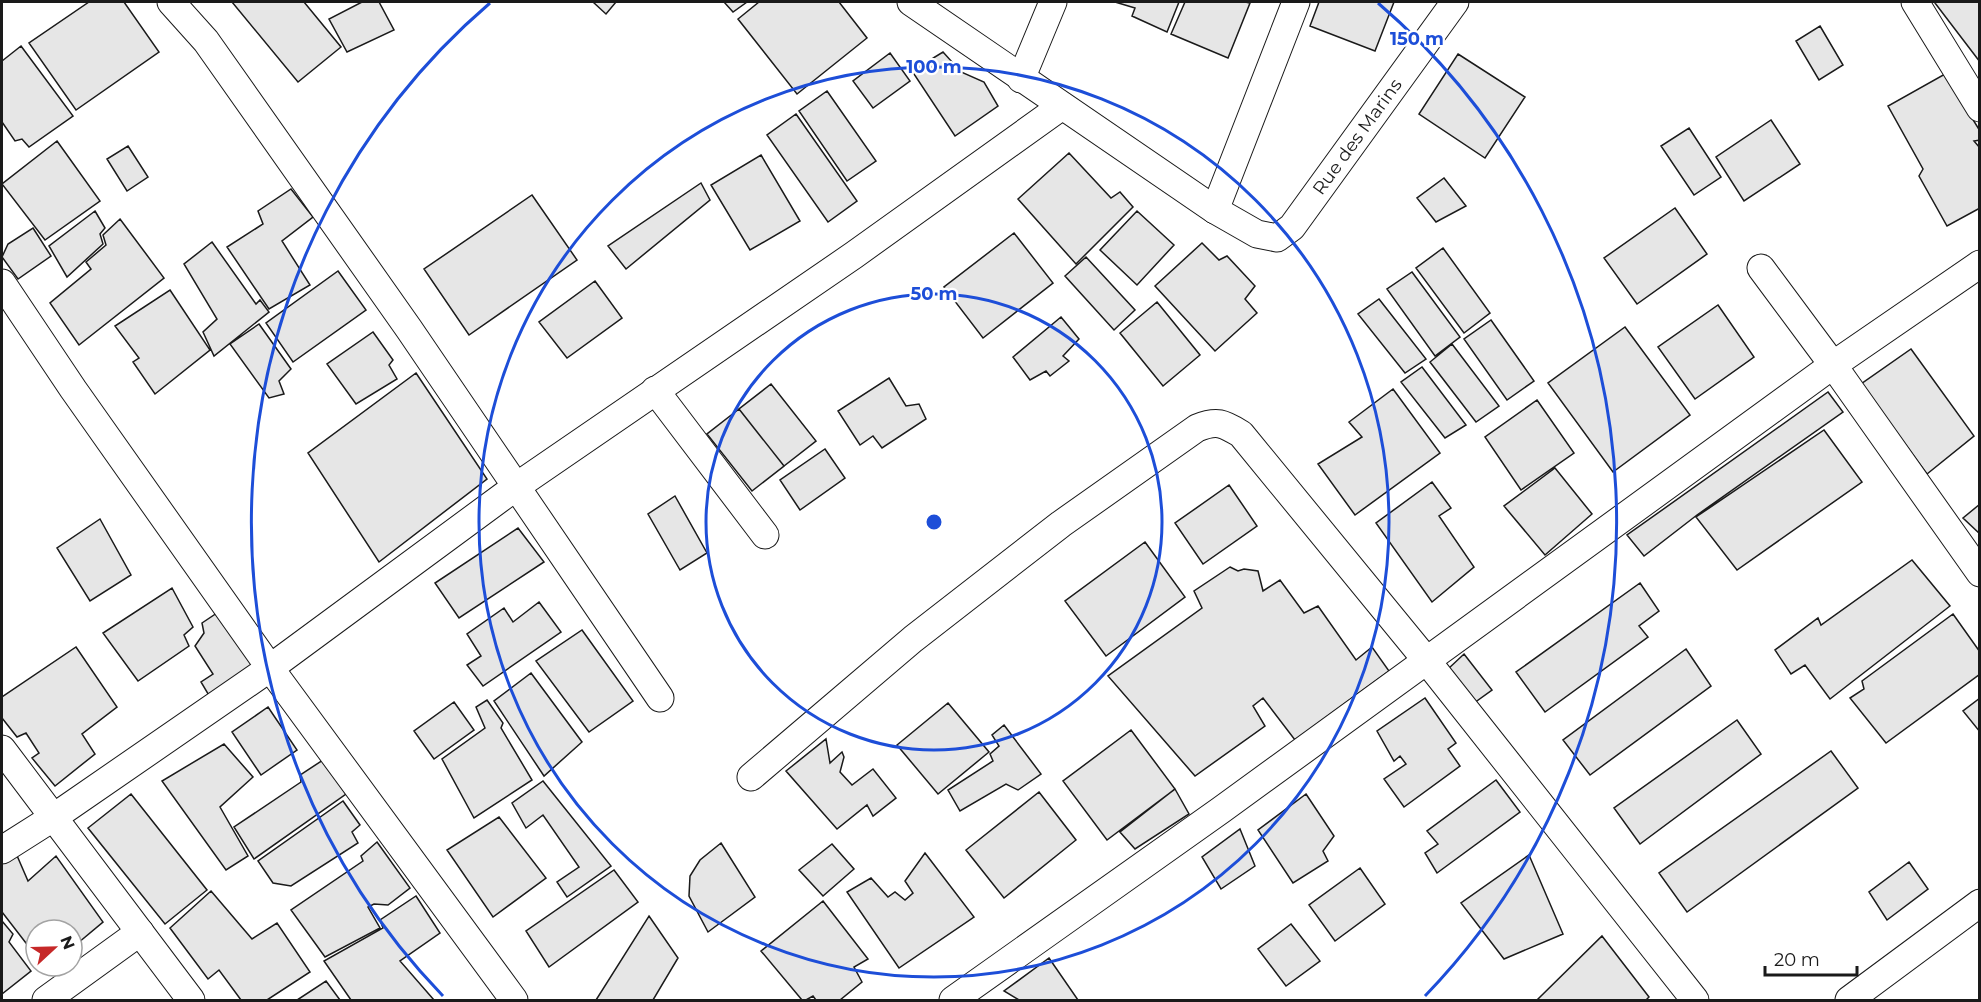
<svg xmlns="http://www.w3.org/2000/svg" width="1981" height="1002" font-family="Montserrat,sans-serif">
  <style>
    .building { fill: #e6e6e6; stroke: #1a1a1a; stroke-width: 1.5 }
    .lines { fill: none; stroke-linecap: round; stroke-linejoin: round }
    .minor-casing { stroke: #1a1a1a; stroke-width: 29 }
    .minor { stroke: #fff; stroke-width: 27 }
    .ring { fill: none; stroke: #1d4ed8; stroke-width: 3 }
    .labels { text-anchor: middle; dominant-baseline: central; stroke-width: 4.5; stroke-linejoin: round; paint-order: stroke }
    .street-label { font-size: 18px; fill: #1a1a1a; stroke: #fff }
    .centre { fill: #1d4ed8; stroke: #fff; stroke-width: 3 }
    .ring-label { font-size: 18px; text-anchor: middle; font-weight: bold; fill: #1d4ed8; stroke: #fff; stroke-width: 4.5; stroke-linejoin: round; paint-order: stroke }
  </style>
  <rect width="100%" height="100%" fill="#fff"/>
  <path class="building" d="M89,2H124L159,52L76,110L29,43Z
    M232,2H304L341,47L298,82Z
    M362,2H379L394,30L347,52L329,19Z
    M593,2H616L606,14Z
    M724,2H747L733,12Z
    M759,2H839L867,38L797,94L738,19Z
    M1115,2H1179L1167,32L1132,16L1135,8Z
    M1185,2H1245L1250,3L1228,58L1171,34Z
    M1319,2H1394L1375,51L1310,26Z
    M1937,2H1980V62L1935,3Z
    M1820,26L1843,65L1819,80L1796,41Z
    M21,46L73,116L29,147L22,139L15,141L2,122V61Z
    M943,52L961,72L984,82L998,106L955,136L912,71Z
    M890,53L910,81L873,108L853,81Z
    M1458,54L1525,97L1485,158L1419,114Z
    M1945,74L1980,131V140L1974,141L1980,148V208L1947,226L1919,176L1923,169L1888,106Z
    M827,91L876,161L847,181L799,111Z
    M796,114L857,201L828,222L767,135Z
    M1771,120L1800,164L1744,201L1716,157Z
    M1689,128L1721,177L1694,195L1661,146Z
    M57,141L100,201L45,240L2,184Z
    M128,146L148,177L127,191L107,159Z
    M1069,153L1111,198L1120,192L1133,207L1076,264L1018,199Z
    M761,155L800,221L750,250L711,185Z
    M1444,178L1466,206L1436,222L1417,198Z
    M701,183L710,200L626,269L608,246Z
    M291,189L313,217L282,241L310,285L269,309L227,247L263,224L258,211Z
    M532,195L577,260L469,335L424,269Z
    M1675,208L1707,254L1637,304L1604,258Z
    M95,211L105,228L100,234L103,244L67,277L49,246Z
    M1137,211L1174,245L1137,285L1100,250Z
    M120,219L164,278L79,345L50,303L91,269L86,262L106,245L103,235Z
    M33,228L51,256L18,279L2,257L8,244Z
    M1014,233L1053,283L983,338L944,287Z
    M212,242L256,304L260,300L269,312L214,356L203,332L217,319L184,264Z
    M1202,243L1219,260L1227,256L1255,286L1245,299L1257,313L1215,351L1155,286Z
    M1443,248L1490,313L1464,333L1416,268Z
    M1086,257L1135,310L1114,330L1065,276Z
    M338,271L366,310L293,362L266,323Z
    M1412,272L1460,337L1435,356L1387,289Z
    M595,281L622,318L567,358L539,322Z
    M170,290L210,350L155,394L133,362L139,358L115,326Z
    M1379,299L1426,359L1405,373L1358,314Z
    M1157,302L1200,355L1163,386L1120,333Z
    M1718,305L1754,357L1695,399L1658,347Z
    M1061,317L1079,339L1063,356L1069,361L1050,376L1046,371L1030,380L1013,357Z
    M1491,320L1534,381L1507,400L1464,339Z
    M259,324L291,369L279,381L284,394L269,398L230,344Z
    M1625,327L1690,415L1613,472L1548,383Z
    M373,332L393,360L389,365L397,379L356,404L327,364Z
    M1452,344L1499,406L1476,422L1430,362Z
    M1911,349L1974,436L1927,474L1861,384Z
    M1422,367L1466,425L1445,438L1401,382Z
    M416,373L487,479L379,562L308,453Z
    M889,378L906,406L919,404L926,419L882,448L873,436L860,445L838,411Z
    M771,384L816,441L784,466L739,409Z
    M1393,389L1440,453L1355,515L1318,464L1362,437L1349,422Z
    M1828,392L1843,412L1697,515L1644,556L1627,535Z
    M1537,400L1574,453L1521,490L1485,437Z
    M739,409L784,466L752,491L707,434Z
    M1824,430L1862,482L1737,570L1696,517Z
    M825,449L845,478L800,510L780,480Z
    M1555,468L1592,514L1545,555L1504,506Z
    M1432,482L1451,508L1439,516L1474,567L1432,602L1376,523Z
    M1229,485L1257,526L1203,564L1175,523Z
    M675,496L707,553L680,570L648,514Z
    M1980,504V534L1963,518Z
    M100,519L131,575L90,601L57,548Z
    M518,528L544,562L459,618L435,583Z
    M1145,542L1185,597L1106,656L1065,601Z
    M1912,560L1950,606L1830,699L1805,665L1791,674L1775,650L1818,618L1821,625Z
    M1230,567L1238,571L1244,569L1258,571L1263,591L1280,580L1304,613L1318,606L1356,660L1372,647L1389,671L1295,740L1263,698L1253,706L1265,726L1195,776L1108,676L1202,608L1194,591Z
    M1640,583L1659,611L1639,626L1648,637L1545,712L1516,672Z
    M172,588L193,627L184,635L189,646L138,681L103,633Z
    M539,602L561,632L483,686L467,665L481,656L467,634L504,608L513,622Z
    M217,613L257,672L214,704L201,682L213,674L195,646L204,633L202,623Z
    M1953,614L1980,652V674L1886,743L1850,698L1864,689L1862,681Z
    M582,630L633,701L589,732L536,661Z
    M76,647L117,707L82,734L95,754L55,786L32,758L39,753L26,733L17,737L2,718V697Z
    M1686,649L1711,686L1590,775L1563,740Z
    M1464,654L1492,690L1474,703L1448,669Z
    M531,673L582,742L544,776L494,701Z
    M1425,698L1456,743L1448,749L1460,766L1404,807L1384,779L1406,764L1400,756L1394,761L1377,731Z
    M1980,698V732L1963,711Z
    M487,700L503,723L501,728L532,780L474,818L442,759L485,728L476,707Z
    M454,702L474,730L434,759L414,731Z
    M948,703L989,752L938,794L897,745Z
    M268,707L297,750L261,775L232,732Z
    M1737,720L1761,754L1640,844L1614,808Z
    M1004,725L1041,774L1018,790L1006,784L960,811L948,790L993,761L990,754L999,746L992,735Z
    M1131,730L1175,789L1107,840L1063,781Z
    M826,739L830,763L842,752L844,757L840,772L852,785L873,769L896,798L873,816L867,805L837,829L786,771Z
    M224,744L253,777L220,807L248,856L226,870L162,781Z
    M1831,751L1858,788L1687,912L1659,873Z
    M323,760L346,794L254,859L234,827L301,782L300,775Z
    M1496,780L1520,812L1437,873L1425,853L1438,844L1427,831Z
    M543,781L611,866L567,897L557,882L579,867L543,815L526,828L512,803Z
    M1175,789L1189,814L1135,849L1120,832Z
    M1039,792L1076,840L1004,898L966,850Z
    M131,794L207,890L165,924L88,828Z
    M1306,794L1334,836L1323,851L1328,861L1293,883L1258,830Z
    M343,801L360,825L352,832L358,843L291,886L273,883L258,861Z
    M499,817L546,878L493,917L447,850Z
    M1240,829L1255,866L1221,889L1202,857Z
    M377,842L410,888L388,905L374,904L368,907L380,928L325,957L291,910L363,861L361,856Z
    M721,843L755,897L708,932L689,896L690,876L700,860Z
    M832,844L854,869L823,896L799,870Z
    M15,851L28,881L56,856L103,922L72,948V930H36V956L2,912V862Z
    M925,853L974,917L899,968L847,892L871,878L888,897L895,892L905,900L913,893L905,881Z
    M1529,855L1563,934L1504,959L1461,903Z
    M1909,862L1928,889L1887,920L1869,892Z
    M1360,868L1385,904L1335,941L1309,905Z
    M614,870L638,902L549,967L526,931Z
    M211,891L252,939L277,923L310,972L267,1000H241L219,970L208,979L170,928Z
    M416,896L440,933L400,961L434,1000H351L324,961L383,928L380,920Z
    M823,901L868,959L854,967L862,982L840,1000H816L813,996L806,1000H802L761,951Z
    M649,916L678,958L653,1000H596Z
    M2,921L13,934L9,942L31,971L2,994Z
    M1291,924L1320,961L1286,986L1258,949Z
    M1602,936L1649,997L1646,1000H1537Z
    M1049,958L1078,1000H1019L1004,991Z
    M326,981L340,1000H297Z"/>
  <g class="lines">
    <g class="minor-casing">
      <g id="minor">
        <path d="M171,2L206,41L409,329L660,698"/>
        <path id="s1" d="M911,2L1215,210L1257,234L1277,238L1292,227L1455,2"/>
        <path d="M1915,2L1980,108"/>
        <path d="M1021,79L1053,2"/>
        <path d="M1215,210L1296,2"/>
        <path d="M1761,268L1833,365L1980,573"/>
        <path d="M2,283L73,389L270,668L514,1000"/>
        <path d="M655,390L765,535"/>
        <path d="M2,749L191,1000"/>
        <path d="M751,777L913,639L1061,524L1197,428C1217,420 1223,423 1241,434L1427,661L1695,1000"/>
        <path d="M2,850L54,817L270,668L517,486L854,255L1062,106"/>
        <path d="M46,1000L140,932"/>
        <path d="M953,1000L1221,810L1833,365L1980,264"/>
        <path d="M1849,1000L1980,903"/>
      </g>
    </g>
    <use href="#minor" class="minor"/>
  </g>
  <g class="ring">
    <circle cx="934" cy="522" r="228"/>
    <circle cx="934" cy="522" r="455"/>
    <path d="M443 996A683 683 0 0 1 490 3M1378 3A683 683 0 0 1 1425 996"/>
  </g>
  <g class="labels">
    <g class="street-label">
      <text stroke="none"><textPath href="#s1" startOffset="567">Rue des Marins</textPath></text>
    </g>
  </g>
  <circle cx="934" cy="522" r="9" class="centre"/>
  <g class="ring-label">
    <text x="1417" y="45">150 m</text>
    <text x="934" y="73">100 m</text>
    <text x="934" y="300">50 m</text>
  </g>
  <rect width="1981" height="1002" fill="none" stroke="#1a1a1a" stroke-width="6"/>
  <g transform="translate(54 948) rotate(68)"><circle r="28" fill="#ffffff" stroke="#a3a3a3" stroke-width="1.5"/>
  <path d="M0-4.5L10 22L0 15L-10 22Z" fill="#c62828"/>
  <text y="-9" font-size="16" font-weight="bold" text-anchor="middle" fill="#1a1a1a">N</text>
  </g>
  <path d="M1765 966v9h92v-9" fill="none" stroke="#1a1a1a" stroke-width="3"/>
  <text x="1774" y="966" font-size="18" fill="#1a1a1a" stroke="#ffffff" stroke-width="4.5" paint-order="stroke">20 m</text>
</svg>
